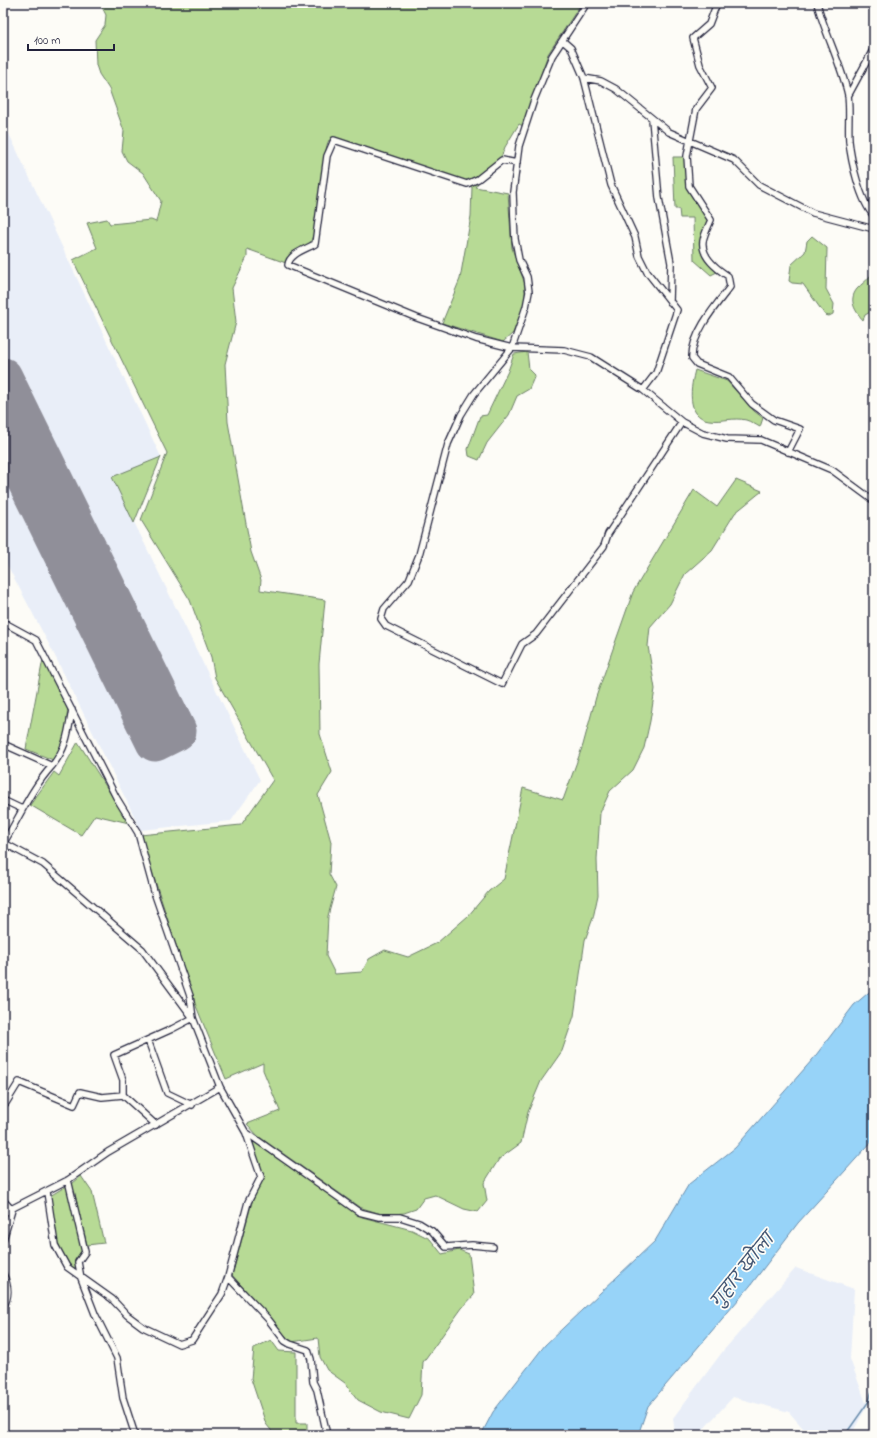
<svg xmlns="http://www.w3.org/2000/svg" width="877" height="1438" font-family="'Indie Flower','Playpen Sans Deva',sans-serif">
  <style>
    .built { fill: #e9eef8 }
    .green { fill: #b7da95; stroke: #6c7e68 }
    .water { fill: #97d3f8; stroke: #688cac }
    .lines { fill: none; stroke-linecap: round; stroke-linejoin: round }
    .stream { stroke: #688cac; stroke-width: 1.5 }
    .taxiway { stroke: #908f99; stroke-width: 16 }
    .runway { stroke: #908f99; stroke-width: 39 }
    .street-casing { stroke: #22223b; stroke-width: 8 }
    .street { stroke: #fdfcf7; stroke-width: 5.5 }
    .labels { text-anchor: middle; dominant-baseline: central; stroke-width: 3.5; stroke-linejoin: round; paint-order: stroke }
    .water-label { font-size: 17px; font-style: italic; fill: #455774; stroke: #fdfcf7 }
  </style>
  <rect width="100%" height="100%" fill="#fdfcf7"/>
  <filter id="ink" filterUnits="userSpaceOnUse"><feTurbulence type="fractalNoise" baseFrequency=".025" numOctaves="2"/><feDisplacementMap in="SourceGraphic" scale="8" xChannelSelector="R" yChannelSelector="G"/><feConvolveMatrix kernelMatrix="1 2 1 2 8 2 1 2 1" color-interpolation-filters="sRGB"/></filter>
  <g filter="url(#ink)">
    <path class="built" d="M3,121L161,457L112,477L260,780L231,821L141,830L52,650L3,557Z
      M796,1268L854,1289L850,1359L867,1406L851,1435H809L789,1412L733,1397L698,1435H675L673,1418L723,1351Z"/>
    <path class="green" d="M100,3H568L579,7L548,54L523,126L519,124L505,147L497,168L479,182L475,187L508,193L512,248L525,284V296L523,308L513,333L503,342L442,323L460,279L471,216L472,187L329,140C325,147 326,157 325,165C322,187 320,220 311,241C307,250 293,248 286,263L247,249V257L232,288L236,322L225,364L228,422L251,552L261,580L260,590L325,600L319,664L320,734L332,772L318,795L331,842L329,874L336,887L328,916L326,956L335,974L362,972L369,959L385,950L408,957L437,943L468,916L489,891L504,879L523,788L563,800L583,745L596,697L633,592L694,490L717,507L736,480L762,491L735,513L712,550L685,574L670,604L650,627L648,646L655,689L650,721L644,748L633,770L610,791L600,813L597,859L598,895L593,918L585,940L574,1016L562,1051L541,1081L528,1112L521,1143L499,1159L484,1183L487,1201L478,1212L464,1209L435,1195L424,1198L416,1209L404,1213L384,1215L359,1207L258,1136L247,1124L280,1111L263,1070V1063L226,1079L196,1006L140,835L241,825L273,780L215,678L211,657L190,600L141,520L167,453L73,260L97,248L87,223L107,219L110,224L151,220L156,222L161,201L143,173L127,161L122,151L124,131L109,89L99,74L96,65L95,40L105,25L106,15Z
      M673,157H686L688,186L708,220C696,250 703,246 717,272L711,275L694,260L693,218H680L679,209H675Z
      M812,236L827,248L826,289L834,304L833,314L829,316L825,315L803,284L792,283L789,281L791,265L805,252L807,241Z
      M871,275H874V310L865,315L863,320C855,311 848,300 857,289C861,284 867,281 871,275Z
      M527,352L529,369L535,375L529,389L517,396L509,415L487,443L479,460L469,456L468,449L480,416L487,415L508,371L514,354Z
      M695,370L727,381L754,411L763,418L760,427C756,425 750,421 746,420C734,417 721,422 709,420C685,417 691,385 695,370Z
      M161,457L134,523L112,477Z
      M43,659L68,705L65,740L59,753L53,760L26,749Z
      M78,742L129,823L95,815L81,835L30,805L54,772L59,776Z
      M252,1141L362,1217L412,1230L430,1239L442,1254L459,1250L469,1254L474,1295L462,1308L423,1362L421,1395L409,1419L381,1412L358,1400L345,1383L327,1370L320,1357L318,1338L291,1342L232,1275L252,1202L263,1177Z
      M81,1176L92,1192L104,1243L87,1245L72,1184Z
      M68,1185L82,1250L76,1259L78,1272C54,1255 54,1222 50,1196Z
      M271,1340L279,1351L296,1352V1423H307V1435H275L266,1424L251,1379L254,1348Z"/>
    <path class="water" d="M874,988V1139L798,1223L750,1286L648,1406L638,1435H481L493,1412L545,1345L655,1241L689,1184L735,1148L813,1059L854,1005Z"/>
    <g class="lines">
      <path class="stream" d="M845,1435L869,1401L874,1384"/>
      <path class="taxiway" d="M3,406L20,441"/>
      <path class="runway" d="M3,377L177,731L155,742L3,433"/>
      <g class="street-casing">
        <path id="street" d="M587,3L552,56L534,100L519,146L513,192L514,220L515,239L519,260L527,277L529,292L526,307L512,348L474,394L461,415L448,444L419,555L409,580L384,609L381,619L386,626L502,684L522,644L536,634L604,546L608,534L682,422
          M717,3L709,24L693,38L700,65L712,88L696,109L687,156L689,186L711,220C708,227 704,235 703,241C701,256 717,269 728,276L730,287C716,305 691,334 692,358L697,364L729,377L752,404L774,420L800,429L788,452
          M817,3C825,34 841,63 848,95C850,110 848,126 849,141C851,161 860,201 874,216
          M563,41L571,48L584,78L611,185L635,237L639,256L647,272L677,310L656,373L643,390
          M584,78L601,81L616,89L669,132L734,160L759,185L813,213L874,229
          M848,96L874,48
          M652,119L659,198L671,263L670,302
          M517,163L502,160L478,179L467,184L334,140L327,156L315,244C306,249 289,254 288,265L417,318L476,339L512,348L564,350L591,357L643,390L682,422L703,433L727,439L761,440L832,470L874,501
          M3,622L36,640L116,797L138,833L155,895L190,996L193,1018L220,1087L246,1133L261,1177L248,1202L228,1277L268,1319L285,1341L290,1344L308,1350L311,1359L313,1382L317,1390L327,1435
          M3,744L52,766C31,789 19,818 3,844
          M52,766C67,747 68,733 72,710
          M3,800L22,809
          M4,843L43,864L142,949L193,1018L172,1029L114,1055L123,1080V1095
          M148,1040L167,1093L192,1105
          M3,1102L6,1103L19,1082L74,1105L80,1092L102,1097L123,1095L156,1125
          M247,1133L359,1212L379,1217H400L419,1223L432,1231L446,1247L472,1245L493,1247
          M68,1180L85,1252L78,1262L81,1278L95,1314L117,1358L123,1398L135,1435
          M47,1192L55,1245L67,1267L112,1299L127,1315L143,1327L179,1344L192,1340L222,1294L228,1277
          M3,1200L12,1210L3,1240
          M3,1213L68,1180L108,1152L220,1087
          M3,1274C9,1286 10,1296 3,1307"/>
      </g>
      <use href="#street" class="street"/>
    </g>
  </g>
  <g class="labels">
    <g class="water-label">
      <text transform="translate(743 1271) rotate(-51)">गुहार खोला</text>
    </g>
  </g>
  <rect width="877" height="1438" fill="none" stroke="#fdfcf7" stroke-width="16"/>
  <rect x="8" y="8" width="861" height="1422" fill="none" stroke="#22223b" stroke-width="1.5" filter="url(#ink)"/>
  <path d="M28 44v6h86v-6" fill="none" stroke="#22223b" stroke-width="2"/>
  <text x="34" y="44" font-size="12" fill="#22223b" stroke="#fdfcf7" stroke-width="3" paint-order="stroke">100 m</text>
</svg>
